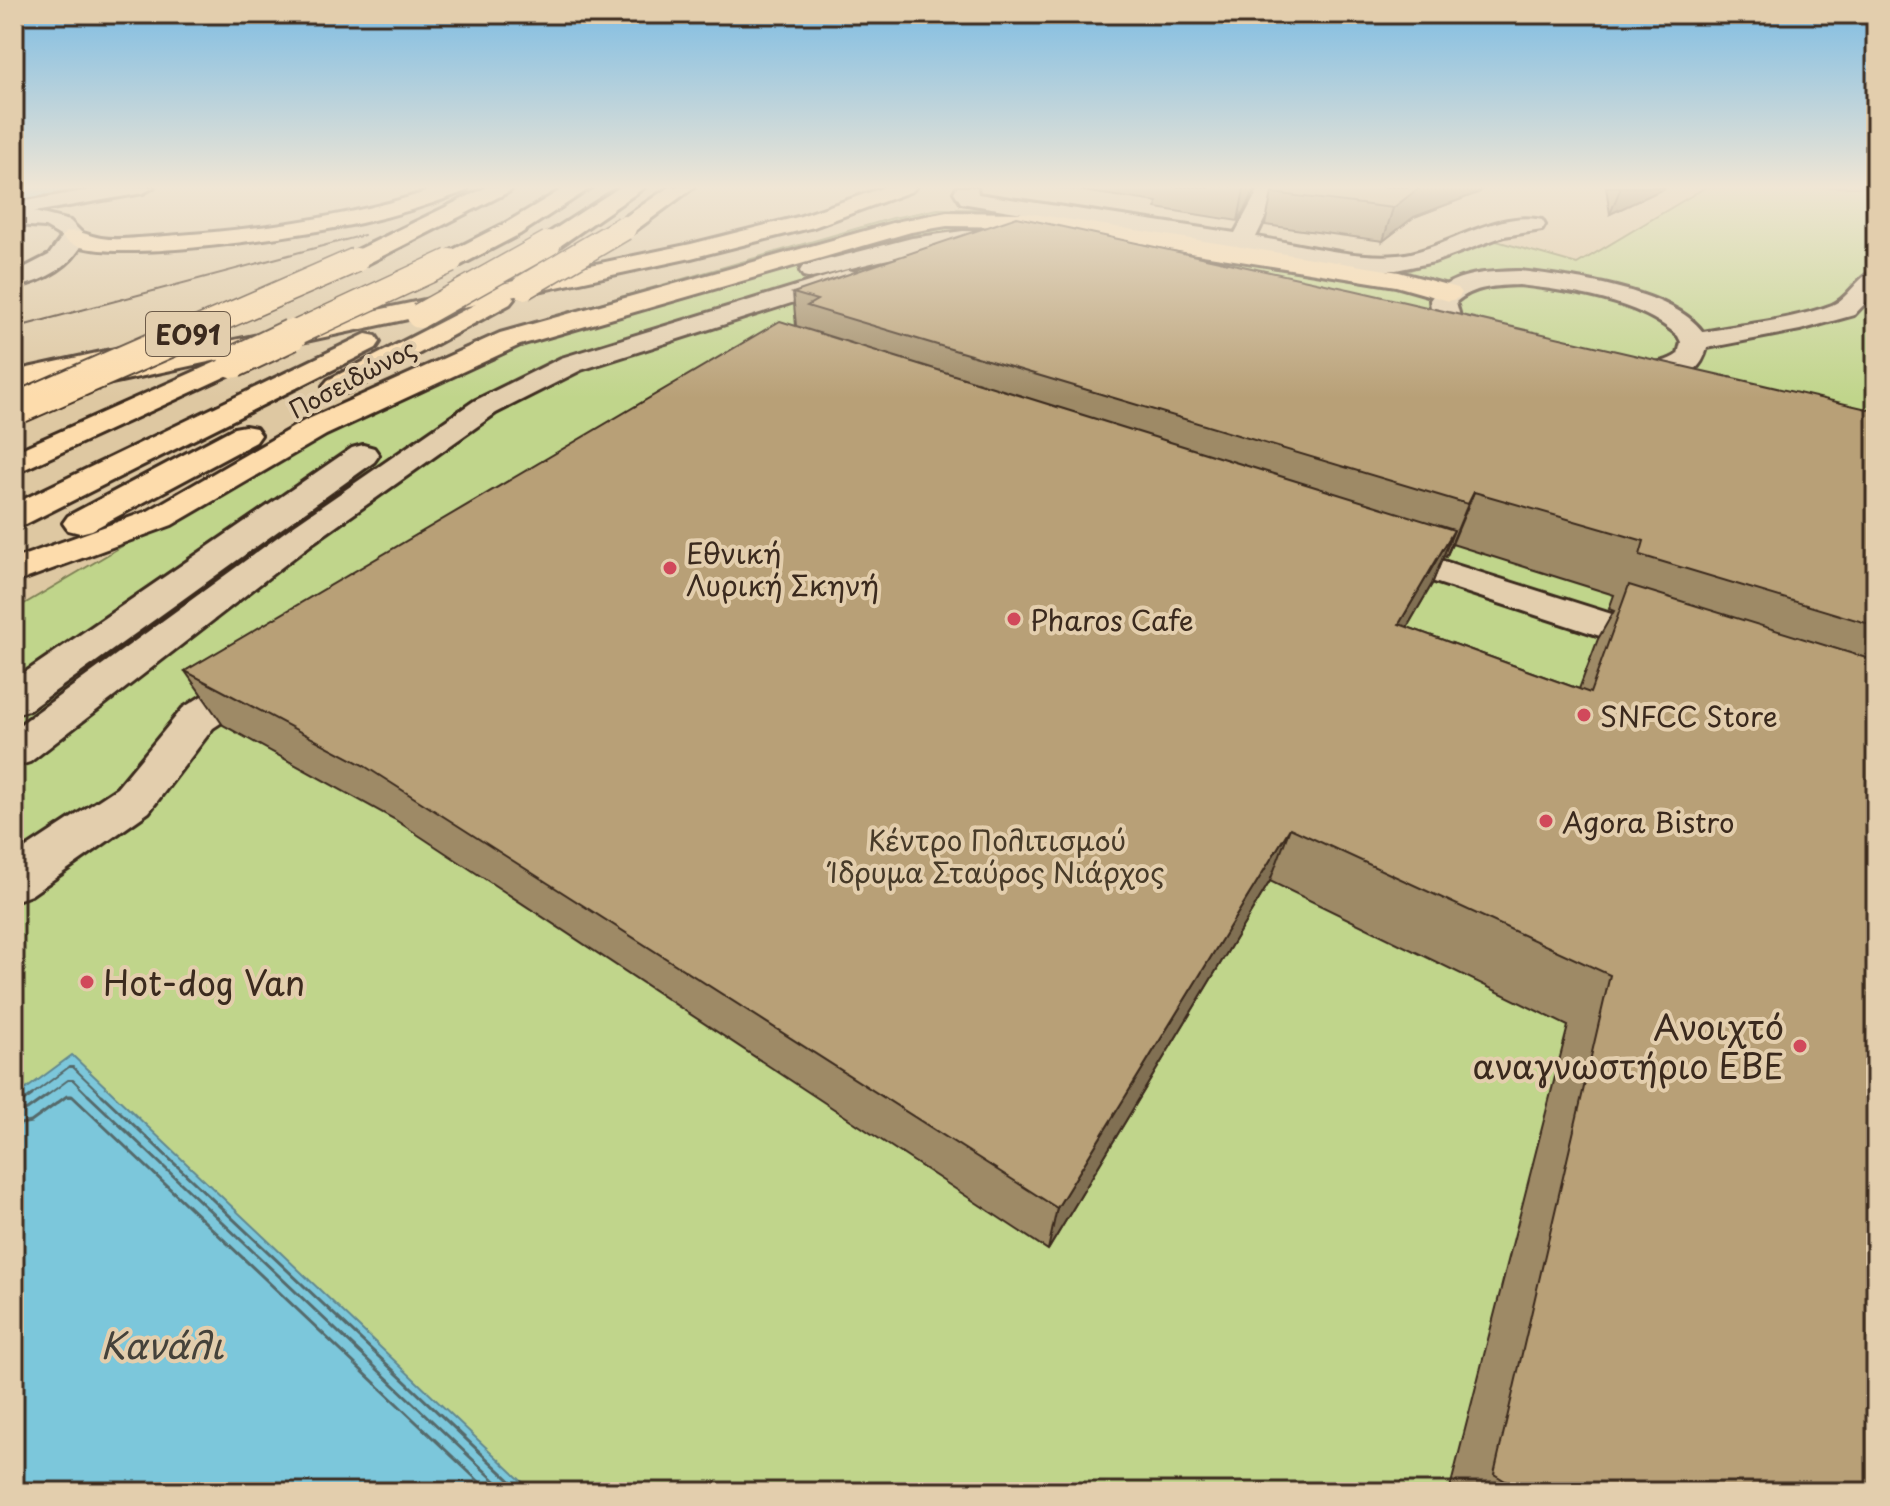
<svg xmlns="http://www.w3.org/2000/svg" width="1890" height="1506" font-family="'Playpen Sans',sans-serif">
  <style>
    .green { fill: #c0d58b; stroke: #7e8054; stroke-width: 2 }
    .water { fill: #7cc7db; stroke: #62888f; stroke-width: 2 }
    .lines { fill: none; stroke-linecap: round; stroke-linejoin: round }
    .shore-far1 { stroke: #55696a; stroke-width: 2 }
    .shore { stroke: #55696a; stroke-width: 3 }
    .minor-casing { stroke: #3b2a1e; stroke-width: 6 }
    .major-casing { stroke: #3b2a1e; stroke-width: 6 }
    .highway-casing { stroke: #3b2a1e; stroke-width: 6 }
    .minor { fill: #e3cead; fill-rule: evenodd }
    .major { fill: #fddcac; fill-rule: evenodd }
    .highway { fill: #fddcac; fill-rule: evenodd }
    .tram { stroke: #3b2a1e; stroke-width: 2 }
    .highway-bridge-far1-casing { stroke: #3b2a1e; stroke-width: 27; stroke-linecap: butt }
    .highway-bridge-casing { stroke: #3b2a1e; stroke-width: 35; stroke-linecap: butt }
    .highway-bridge-far1 { stroke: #fddcac; stroke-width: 24 }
    .highway-bridge { stroke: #fddcac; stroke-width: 31 }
    .wall { fill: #9e8a66; stroke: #3b2a1e; stroke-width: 2; fill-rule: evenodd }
    .shaded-wall { fill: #817053; stroke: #3b2a1e; stroke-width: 2 }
    .building { fill: #b8a077; stroke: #3b2a1e; stroke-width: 2 }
    .poi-dot { fill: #d1495b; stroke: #e3cead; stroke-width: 3 }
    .labels { text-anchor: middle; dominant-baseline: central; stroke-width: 8; stroke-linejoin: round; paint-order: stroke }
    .far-street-label { font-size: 24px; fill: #3b2a1e; stroke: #e3cead }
    .shield { fill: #e3cead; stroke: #6d5b49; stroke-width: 2 }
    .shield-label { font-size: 26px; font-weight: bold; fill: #3b2a1e }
    .poi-label { font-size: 28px; fill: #3b2a1e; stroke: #e3cead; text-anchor: start }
    .park-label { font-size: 28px; fill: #483b29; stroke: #e3cead }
    .near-poi-label { font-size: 34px; fill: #3b2a1e; stroke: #e3cead; text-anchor: start }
    .near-water-label { font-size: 36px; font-style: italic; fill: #45423a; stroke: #e3cead }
  </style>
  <rect width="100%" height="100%" fill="#dec8a2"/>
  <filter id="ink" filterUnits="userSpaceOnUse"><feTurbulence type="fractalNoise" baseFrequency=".0125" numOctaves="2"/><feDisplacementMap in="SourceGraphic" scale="16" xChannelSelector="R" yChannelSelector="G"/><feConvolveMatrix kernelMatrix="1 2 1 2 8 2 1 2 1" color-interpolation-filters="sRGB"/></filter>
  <g filter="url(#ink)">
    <path class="green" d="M1706,187H1876V1492H14V610L168,519L305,444L483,357L538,321L893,218L938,209H974L1038,215L1405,272L1493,240L1577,264Z"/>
    <path class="water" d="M14,187H87L17,202L14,201Z
      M72,1055L533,1492H14V1098Z"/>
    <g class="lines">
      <path class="shore-far1" d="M29,1097L69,1067H73L104,1097
        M45,1097L68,1080H73L90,1097
        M66,1097H73"/>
      <path class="shore" d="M88,1095L507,1492
        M102,1095L522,1492
        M14,1103L22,1102L32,1095
        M14,1113L27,1110L48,1095
        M14,1125L31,1122L67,1096H72L490,1492"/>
      <g class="minor-casing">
        <path id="minor" d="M107,187H154L143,193L34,212L70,221L86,237C73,267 44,281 14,288V273L49,255L62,237L45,227L14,225V203Z
          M957,187H977L978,194L1235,233L1260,187H1280L1256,237C1299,244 1355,259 1398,255C1443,251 1496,209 1542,220L1545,225L1542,230L1504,236L1434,262L1396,270H1378L1249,250L1244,258H1228L1224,253L1228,246L961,203L954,192Z
          M963,231L1015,232L1023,234L1027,239L1023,244L1015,246C943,241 881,261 812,278L803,276L800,271L803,266L912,238Z
          M848,270L857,272L860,277L857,282L581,370L496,413L314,542L30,762L14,767V729L290,528L474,401L561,358Z
          M1519,271C1568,276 1673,290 1703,332C1745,324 1792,320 1832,305C1850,298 1857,275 1876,271V292L1854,315L1800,330L1707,348C1705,355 1702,364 1695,369C1652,398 1490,366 1448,338C1436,329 1431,314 1430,300C1449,272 1488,272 1519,271ZM1519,285C1570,291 1639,300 1678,336L1681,342L1678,354C1646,382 1491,349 1461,320L1456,302C1474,286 1496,286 1519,285Z
          M363,445L374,448L379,455L374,462L29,710L14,714V680L352,448Z
          M1380,541L1675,634L1681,643L1675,652L1661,656L1367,560L1362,552L1367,544Z
          M263,662L277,666L283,676L277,686L213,728L149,812L31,895L14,901V856L117,788L183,708L249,666Z"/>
      </g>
      <g class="major-casing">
        <path id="major" d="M885,187H916L912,191L814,227L691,258L102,385L92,382L88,376L91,371L14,389V371L129,346L139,348L143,354L139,360L691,244L798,217Z"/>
      </g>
      <g class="highway-casing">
        <path id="highway" d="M440,187H470L466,191C432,204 397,215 361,223C316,232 87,272 62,237L66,232C79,229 88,236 101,238C113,240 126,239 138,238C237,232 347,220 440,187Z
          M487,187H514L510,191L365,265H347L344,260L347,255Z
          M566,187H592L520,234L459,266H441L438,261L441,256L504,224Z
          M620,187H645L557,248H541L537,243L541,238Z
          M669,187H694L632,233H616L613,228L616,223Z
          M947,212L1028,213L1399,272L1458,288L1462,293L1458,298L1449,301L1396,286L1028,227L947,226L911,232L520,345L326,435L172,525L14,583V559L148,511L304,421L500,333L900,221Z
          M501,291L510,294L514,299L510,304L348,392L338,395L328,392L323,386L328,380Z
          M366,334L376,336L380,342L376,348L26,524L14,527V504Z
          M234,354L244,356L248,362L244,368L14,474V452Z
          M245,426L256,428L261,435L256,442L92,530L80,533L68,530L63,523L68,516L234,428Z"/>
      </g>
      <use href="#minor" class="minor"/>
      <use href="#major" class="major"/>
      <use href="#highway" class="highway"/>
      <path class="tram" d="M14,328L364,235"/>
      <g class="highway-bridge-far1-casing">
        <path id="highway-bridge-far1" d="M524,287L624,228
          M419,316L549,243
          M179,337L356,260
          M287,337L450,261"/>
      </g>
      <g class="highway-bridge-casing">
        <path id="highway-bridge" d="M234,362L291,335
          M20,407L184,335"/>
      </g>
      <use href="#highway-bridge-far1" class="highway-bridge-far1"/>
      <use href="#highway-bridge" class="highway-bridge"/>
    </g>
    <path class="wall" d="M1056,187H1257L1238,221L1156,208L1157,202Z
      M1606,187H1667L1610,214Z
      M1480,192L1414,217L1383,241L1265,225L1272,193Z
      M793,293L1876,411V1492H1449L1568,1026L1270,881L1048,1250L394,819L223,725L185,671L796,326ZM1452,544L1614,595L1609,609L1614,611L1598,639L1579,689L1407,627L1432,584L1443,556L1446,557Z"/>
    <path class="shaded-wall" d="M1245,187H1257L1238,221L1244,189Z
      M1420,187H1482L1480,192L1414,217L1383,241L1393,208Z
      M1621,187H1667L1610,214Z
      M1474,492L1452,544L1446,557L1468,504Z
      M1454,530L1432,584L1377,679L1399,624Z
      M1290,828L1270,881L1048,1250L1057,1208Z"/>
    <path class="building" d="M1275,187H1420L1393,208L1272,193Z
      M1017,217L1353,290L1876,411V626L1640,555L1644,541L1474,492L1468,504L807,306L817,300L793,293Z
      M780,321L1454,530L1399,624L1590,693L1629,585L1876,661V1492H1523L1494,1474L1610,975L1290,828L1057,1208L363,765L185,671Z"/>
  </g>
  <linearGradient id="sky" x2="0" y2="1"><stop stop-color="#7dbce3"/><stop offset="0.47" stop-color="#f0e6d5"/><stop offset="1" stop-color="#f0e6d5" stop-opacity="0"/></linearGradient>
  <rect width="1890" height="398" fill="url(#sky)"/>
  <g class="poi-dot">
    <circle cx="670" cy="568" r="8"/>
    <circle cx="1014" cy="619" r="8"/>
    <circle cx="1584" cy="715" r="8"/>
    <circle cx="1546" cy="821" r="8"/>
    <circle cx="87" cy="982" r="8"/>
    <circle cx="1800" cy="1046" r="8"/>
  </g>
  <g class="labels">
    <g class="far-street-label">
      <text transform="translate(352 378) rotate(-28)">Ποσειδώνος</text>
    </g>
    <rect class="shield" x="146" y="312" width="84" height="44" rx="6"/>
    <g class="shield-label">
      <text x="188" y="334">ΕΟ91</text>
    </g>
    <g class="poi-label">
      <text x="686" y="552">Εθνική<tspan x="686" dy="32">Λυρική Σκηνή</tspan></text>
      <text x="1030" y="619">Pharos Cafe</text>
      <text x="1600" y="715">SNFCC Store</text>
      <text x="1562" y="821">Agora Bistro</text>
    </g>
    <g class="park-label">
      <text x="997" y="839">Κέντρο Πολιτισμού<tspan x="997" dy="32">Ίδρυμα Σταύρος Νιάρχος</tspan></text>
    </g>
    <g class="near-poi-label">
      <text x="103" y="982">Hot-dog Van</text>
      <text x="1784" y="1026" text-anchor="end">Ανοιχτό<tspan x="1784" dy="39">αναγνωστήριο ΕΒΕ</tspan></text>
    </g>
    <g class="near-water-label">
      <text x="162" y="1344">Κανάλι</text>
    </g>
  </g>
  <rect width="1890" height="1506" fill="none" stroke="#e3cead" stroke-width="48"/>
  <rect x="24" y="24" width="1842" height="1458" fill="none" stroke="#3b2a1e" stroke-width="3" filter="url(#ink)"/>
</svg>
